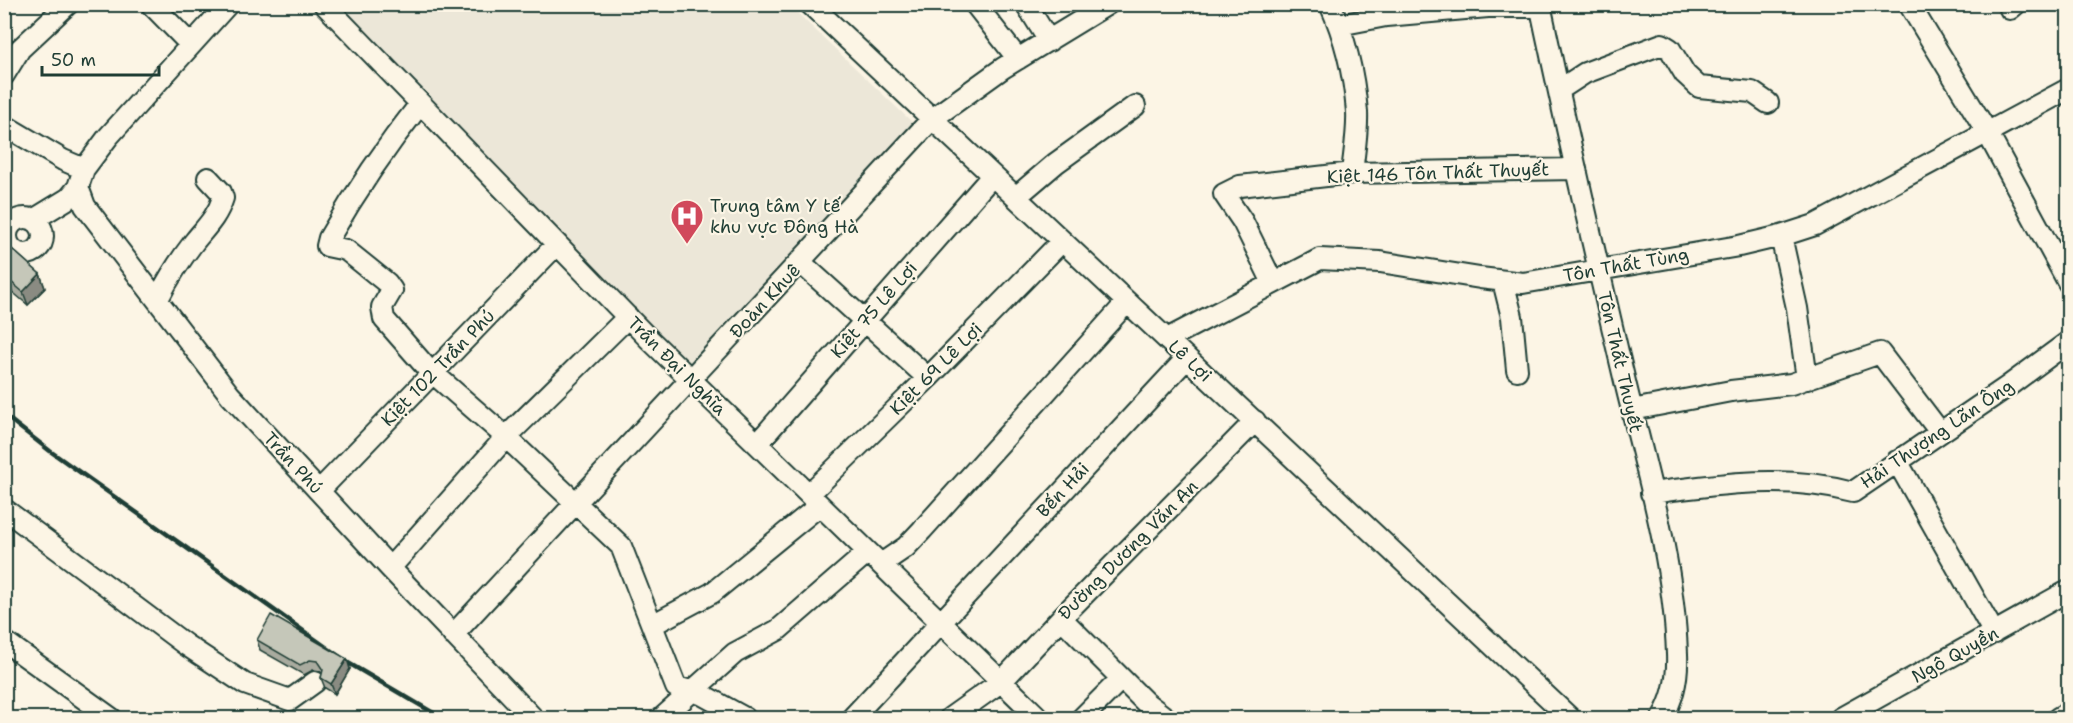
<svg xmlns="http://www.w3.org/2000/svg" width="2073" height="723" font-family="'Shantell Sans',sans-serif">
  <style>
    .built { fill: #ece7d8 }
    .lines { fill: none; stroke-linecap: round; stroke-linejoin: round }
    .minor-casing { stroke: #1f3d34; stroke-width: 24 }
    .minor { stroke: #fcf5e5; stroke-width: 20 }
    .rail { stroke: #1f3d34; stroke-width: 4.5 }
    .wall { fill: #a9ab9f; stroke: #1f3d34; stroke-width: 1.5 }
    .shaded-wall { fill: #8a8b82; stroke: #1f3d34; stroke-width: 1.5 }
    .building { fill: #c5c7b9; stroke: #1f3d34; stroke-width: 1.5 }
    .labels { text-anchor: middle; dominant-baseline: central; stroke-width: 4.5; stroke-linejoin: round; paint-order: stroke }
    .street-label { font-size: 18px; fill: #1f3d34; stroke: #fcf5e5 }
    .poi-label { font-size: 18px; fill: #1f3d34; stroke: #fcf5e5; text-anchor: start }
  </style>
  <rect width="100%" height="100%" fill="#fcf5e5"/>
  <filter id="ink" filterUnits="userSpaceOnUse"><feTurbulence type="fractalNoise" baseFrequency=".0167" numOctaves="2"/><feDisplacementMap in="SourceGraphic" scale="12" xChannelSelector="R" yChannelSelector="G"/><feConvolveMatrix kernelMatrix="1 2 1 2 8 2 1 2 1" color-interpolation-filters="sRGB"/></filter>
  <g filter="url(#ink)">
    <path class="built" d="M338,5H789L913,123L690,368Z"/>
    <g class="lines">
      <g class="minor-casing">
        <path id="minor" d="M151,4L191,45
          M324,4L649,339L1039,718
          M810,4L1570,718
          M975,4L1018,59
          M1026,4L1049,41
          M1330,4C1345,37 1354,76 1357,112C1358,132 1354,153 1352,173
          M1540,4C1567,132 1596,259 1626,386C1647,473 1674,563 1677,654C1678,677 1674,698 1662,718
          M1909,4L1987,132L2068,282
          M2010,9L2016,4
          M1339,25L1386,16L1488,7H1540
          M4,75L20,49L68,4
          M1559,90L1585,73L1662,44L1670,49L1685,74L1699,87L1752,92L1768,103
          M420,104C385,148 357,189 329,238L327,246L346,250L387,283L392,290L382,307L384,319L426,367L506,437L621,546L676,687L701,694L745,718
          M4,125L63,160L84,169
          M78,187L85,206L230,395L390,568L533,718
          M1016,197L1056,163L1135,106
          M7 236a18 18 0 1 1 36 0a18 18 0 1 1-36 0Z
          M33,220L69,198L78,187L84,169L108,137L228,4
          M1781,236L1797,308L1807,379
          M800,262L928,378
          M1503,281L1512,317L1517,370
          M1273,283L1243,222L1224,194L1240,186L1352,173L1576,169
          M158,299C168,279 180,260 194,242C206,227 217,217 223,198L221,192L208,178
          M1167,339L1320,259L1380,262L1480,278L1523,283L1739,246L1781,236L1815,225L2068,89
          M1632,410L1731,391L1791,384L1880,353L1940,432
          M757,444L992,176
          M1897,461L1994,633
          M319,491L557,244
          M1651,493C1718,484 1787,474 1853,492L2007,387L2068,342
          M809,494L928,378L1062,241
          M4,509L186,645L245,684L290,700L315,682
          M881,564L906,547L922,530L1127,302
          M390,568L506,437L628,317
          M1061,618L1145,702L1166,718
          M652,625L712,593L820,505
          M453,635L932,119L1003,68L1108,4
          M4,641L111,718
          M662,718L735,653L778,630L868,552
          M852,718L1187,358
          M950,718L1002,681L1061,618L1255,421
          M1082,718L1121,679
          M1841,718L2068,591
          M2058,718L2068,712"/>
      </g>
      <use href="#minor" class="minor"/>
      <path class="rail" d="M4,415L50,451L350,664L442,718"/>
    </g>
    <path class="wall" d="M4,242L40,274L45,288L28,305L4,285Z
      M257,640L347,659L350,669L335,694L325,688L321,678L322,674L320,671L313,670L304,675L260,650Z"/>
    <path class="shaded-wall" d="M40,274L45,288L28,305L23,292Z
      M347,659L350,669L335,694L331,684Z"/>
    <path class="building" d="M4,242L40,274L23,292L4,276Z
      M271,615L347,659L331,684L321,678L323,670L317,661L310,660L300,665L257,640Z"/>
  </g>
  <defs>
    <g id="hospital-pin" transform="scale(1.725)"><path d="M0 17L-7.5 6A9.5 9.5 0 1 1 7.5 6Z" fill="#d1495b" stroke="#fcf5e5"/><path d="M-5-5h3v3.5h4V-5h3V5h-3V1.5h-4V5h-3Z" fill="#fff"/></g>
  </defs>
  <g fill-rule="evenodd">
    <use href="#hospital-pin" x="687" y="216"/>
  </g>
  <g class="labels">
    <g class="street-label">
      <text transform="translate(1438 173) rotate(-2)">Kiệt 146 Tôn Thất Thuyết</text>
      <text transform="translate(1626 265) rotate(-10)">Tôn Thất Tùng</text>
      <text transform="translate(765 301) rotate(-47)">Đoàn Khuê</text>
      <text transform="translate(874 310) rotate(-49)">Kiệt 75 Lê Lợi</text>
      <text transform="translate(1190 361) rotate(43)">Lê Lợi</text>
      <text transform="translate(1620 362) rotate(77)">Tôn Thất Thuyết</text>
      <text transform="translate(677 366) rotate(45)">Trần Đại Nghĩa</text>
      <text transform="translate(438 368) rotate(-46)">Kiệt 102 Trần Phú</text>
      <text transform="translate(936 369) rotate(-45)">Kiệt 69 Lê Lợi</text>
      <text transform="translate(1937 434) rotate(-34)">Hải Thượng Lãn Ông</text>
      <text transform="translate(293 463) rotate(47)">Trần Phú</text>
      <text transform="translate(1063 490) rotate(-47)">Bến Hải</text>
      <text transform="translate(1128 550) rotate(-45)">Đường Dương Văn An</text>
      <text transform="translate(1955 655) rotate(-29)">Ngô Quyền</text>
    </g>
    <g class="poi-label">
      <text x="710" y="206">Trung tâm Y tế<tspan x="710" dy="21">khu vực Đông Hà</tspan></text>
    </g>
  </g>
  <rect width="2073" height="723" fill="none" stroke="#fcf5e5" stroke-width="24"/>
  <rect x="12" y="12" width="2049" height="699" fill="none" stroke="#1f3d34" stroke-width="2" filter="url(#ink)"/>
  <path d="M42 66v9h117v-9" fill="none" stroke="#1f3d34" stroke-width="3"/>
  <text x="51" y="66" font-size="18" fill="#1f3d34" stroke="#fcf5e5" stroke-width="4.5" paint-order="stroke">50 m</text>
</svg>
